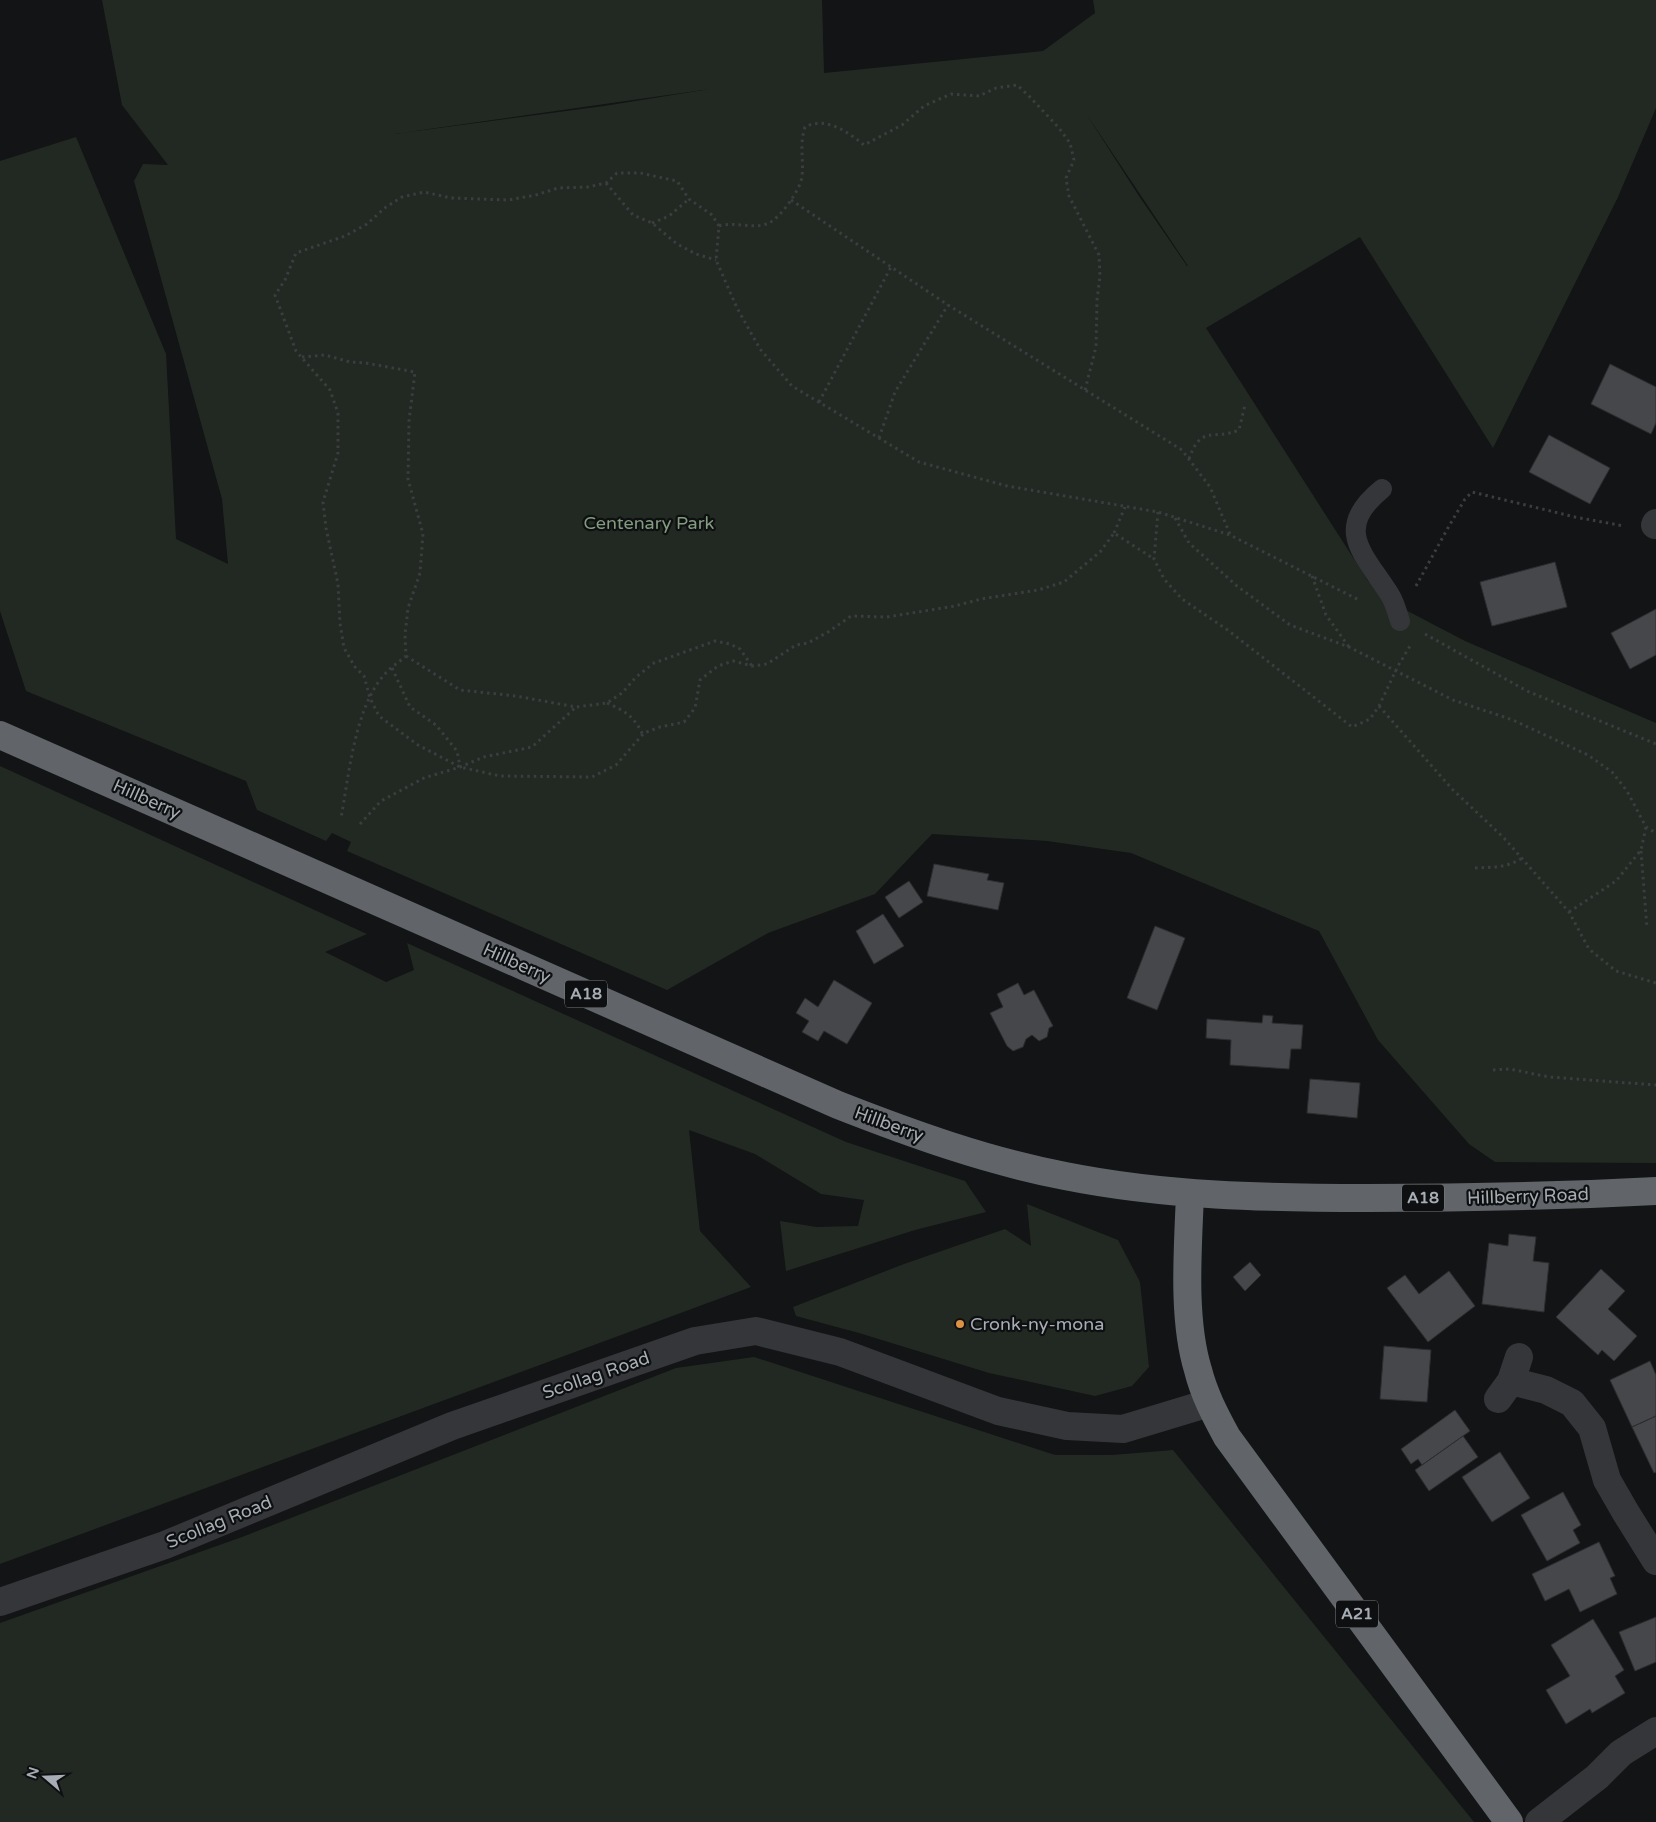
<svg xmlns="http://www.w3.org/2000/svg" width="1656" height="1822" font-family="'Varela Round',sans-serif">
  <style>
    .green { fill: #222922; fill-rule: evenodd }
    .building { fill: #46474a; stroke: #2e2e31 }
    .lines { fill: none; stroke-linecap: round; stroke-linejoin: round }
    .path { stroke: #3b3d40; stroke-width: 3; stroke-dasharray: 2.5 4; stroke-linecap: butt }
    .lane { stroke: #353639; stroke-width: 20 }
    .street { stroke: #353639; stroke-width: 28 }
    .highway { stroke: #61656a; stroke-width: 28 }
    .poi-dot { fill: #db9245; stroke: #0e0f10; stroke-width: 2 }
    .labels { text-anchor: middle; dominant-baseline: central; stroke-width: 4.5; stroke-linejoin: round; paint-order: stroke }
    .shield { fill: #0e0f10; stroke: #797e83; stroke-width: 1 }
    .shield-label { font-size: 16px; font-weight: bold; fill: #a7adb4 }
    .park-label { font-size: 18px; fill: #839c80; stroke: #0e0f10 }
    .street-label { font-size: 18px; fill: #a7adb4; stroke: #0e0f10 }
    .poi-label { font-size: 18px; fill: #a7adb4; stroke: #0e0f10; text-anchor: start }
  </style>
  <rect width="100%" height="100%" fill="#131415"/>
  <path class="green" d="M102,0H822L824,73L1043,51L1095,13L1093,0H1656V108L1618,197L1493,448L1360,237L1206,328L1368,581L1400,607L1465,641L1656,723V1163L1495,1162L1469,1144L1378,1040L1319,931L1131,853L1047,841L932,834L875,894L768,933L667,990L347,851L351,842L332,833L326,841L257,810L246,781L26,691L0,611V161L76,137L166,354L176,539L228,564L222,499L134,181L143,164L168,165L122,105ZM710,89L604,106L394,134ZM1085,112L1188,266H1187L1139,196Z
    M0,766L367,934L325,952L386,982L414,970L407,943L846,1142L965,1181L986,1212L915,1230L786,1271L780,1221L816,1227L858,1226L864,1200L821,1194L755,1154L689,1130L700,1231L751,1287L0,1564Z
    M1027,1204L1118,1240L1140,1282L1149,1367L1132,1386L1095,1396L989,1373L859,1333L796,1316L793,1307L904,1264L1005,1229L1031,1246Z
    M754,1357L1055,1455H1112L1173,1450L1474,1822H0V1623L242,1537L676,1368Z"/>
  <path class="building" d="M1610,364L1656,387V423L1651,434L1591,404Z
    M1549,435L1610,468L1590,504L1529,472Z
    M1555,562L1567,607L1492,626L1480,582Z
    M1656,609V655L1630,669L1611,633Z
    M934,864L989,874L987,880L1004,883L998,910L927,896Z
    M909,881L923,902L899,918L885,897Z
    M883,914L904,946L874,964L856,931Z
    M1155,926L1185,938L1157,1010L1127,998Z
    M834,980L872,1003L847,1044L824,1031L818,1041L802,1032L809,1021L796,1013L805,998L818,1007Z
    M1018,983L1024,995L1034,990L1053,1026L1049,1028L1047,1037L1039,1041L1032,1035L1026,1039L1023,1047L1013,1051L1007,1046L990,1013L1003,1007L997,994Z
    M1263,1015L1273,1016L1272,1023L1303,1025L1301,1049H1291L1289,1069L1230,1065L1231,1040L1206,1038L1207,1019L1262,1023Z
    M1310,1079L1360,1083L1357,1118L1307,1113Z
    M1509,1234L1536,1237L1533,1261L1549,1263L1544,1312L1482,1304L1489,1243L1508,1246Z
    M1250,1262L1261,1275L1245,1291L1233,1277Z
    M1601,1269L1625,1291L1608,1309L1637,1336L1614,1361L1602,1350L1598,1355L1556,1317Z
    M1449,1271L1475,1306L1428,1342L1387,1288L1405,1275L1419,1294Z
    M1384,1346L1431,1350L1427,1402L1380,1399Z
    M1650,1361L1656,1375V1416L1632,1427L1610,1380Z
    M1455,1410L1470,1431L1422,1465L1418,1459L1411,1464L1401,1449Z
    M1656,1416V1472L1654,1473L1632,1427Z
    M1463,1436L1478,1457L1429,1491L1415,1470Z
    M1500,1452L1530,1498L1492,1522L1462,1477Z
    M1563,1492L1581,1525L1573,1530L1580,1543L1547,1561L1521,1515Z
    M1599,1542L1615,1576L1610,1578L1617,1594L1580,1612L1569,1589L1545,1601L1532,1574Z
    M1656,1617V1662L1635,1671L1619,1632Z
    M1593,1619L1624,1670L1615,1676L1625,1693L1592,1713L1590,1709L1566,1724L1546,1690L1570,1676L1551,1645Z"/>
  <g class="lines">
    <path class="path" d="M606,183L633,215L652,223L677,244L696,254L716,260
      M791,200L948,305L1182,450L1210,487L1230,534
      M652,223L669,216L689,199
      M719,226L712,215L689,199L677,181L640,173H617L606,183L588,187L558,188L536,195L508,200L451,198L424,192L402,197L386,207L367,224L345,236L296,253L285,280L275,295L296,351L330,390L338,413V453L323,502L326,528L338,584L340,623L344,648L355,667L364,676L370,698L379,716L418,745L460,767L500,776L592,777L616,765L644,733L660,727L684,722L695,708L700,680L718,666L733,661L752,666L767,664L796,645L808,643L828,632L851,616L887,617L955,606L981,599L1038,590L1064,582L1100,552L1114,533L1154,559
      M302,357L325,355L350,362L366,363L415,372L409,421L408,479L423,534L420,573L408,608L405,635L406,656C399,662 391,667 385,674C355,706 349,775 341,818
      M1085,390L1096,347L1097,300L1100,276L1099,255L1069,196L1066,178L1074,160L1070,143L1059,128L1028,95L1017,85L996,88L979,96L951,94L924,106L902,125L864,145C848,132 826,116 805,127C799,146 804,159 802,177C800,190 781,217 769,223C753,230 735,221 719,226L716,260L737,308L760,349L792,386L919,462L1007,486L1158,512L1230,535L1359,600
      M819,402L891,267
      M879,438L895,392L948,305
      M1189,459C1201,424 1213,441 1239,430L1245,405
      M1158,512L1154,559L1164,579L1182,599L1229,631L1352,727L1370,719L1379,706L1398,666L1410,646
      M1175,518L1189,543L1237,586L1290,625L1349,647L1453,700L1513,720L1588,755L1612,772L1627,791L1646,827L1656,833
      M1114,533L1125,507
      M1312,576L1326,615L1349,647
      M1416,586L1449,526L1465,499L1472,492L1575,517L1624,526
      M1425,634L1527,691L1656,744
      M406,656L460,690L516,696L576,707L607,703L622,693L636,677L654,663L715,641L730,644L740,649L752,666
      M392,668L410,707L436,725L457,751L460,766
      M607,703C625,711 634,716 643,735
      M1379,706L1452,789L1504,838L1569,912L1589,949L1616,971L1656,983
      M360,824L381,801L424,778L460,767L484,757L532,747L576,707
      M1641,851L1647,928
      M1475,868C1492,867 1507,868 1522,858
      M1569,912L1616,881L1641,850L1646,827
      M1493,1070L1510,1069L1549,1077L1656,1085"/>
    <path class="lane" d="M1382,489C1332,529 1364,554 1390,595C1395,603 1397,612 1400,621"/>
    <path class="street" d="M1655,525L1656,523
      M1511,1381L1519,1357
      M1498,1399L1511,1381L1546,1390L1572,1403L1592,1428L1607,1480L1626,1513L1656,1561
      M0,1602L165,1545L452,1426L695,1341L756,1331L840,1352L998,1411L1067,1426L1123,1429L1209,1403
      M1539,1822L1597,1777L1621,1753L1656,1731"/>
    <path class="highway" d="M0,735L838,1105C912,1134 987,1161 1065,1176C1165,1196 1266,1198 1368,1198C1464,1198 1560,1196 1656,1191
      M1190,1194C1188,1248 1182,1318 1198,1370C1204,1394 1215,1415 1227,1437L1509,1822"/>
  </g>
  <circle class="poi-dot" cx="960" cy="1324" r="5"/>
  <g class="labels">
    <g class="shield">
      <rect x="565" y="980.5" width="42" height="27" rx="4"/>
      <rect x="1402" y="1184.5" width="42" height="27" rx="4"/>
      <rect x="1336" y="1600.5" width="42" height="27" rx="4"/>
    </g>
    <g class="shield-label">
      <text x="586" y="994">A18</text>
      <text x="1423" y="1198">A18</text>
      <text x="1357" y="1614">A21</text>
    </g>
    <g class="park-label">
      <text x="649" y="523">Centenary Park</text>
    </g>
    <g class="street-label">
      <text transform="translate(147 799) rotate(24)">Hillberry</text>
      <text transform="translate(517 963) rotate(24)">Hillberry</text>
      <text transform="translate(889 1124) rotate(20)">Hillberry</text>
      <text transform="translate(1528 1196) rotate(-2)">Hillberry Road</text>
      <text transform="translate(596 1375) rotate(-19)">Scollag Road</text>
      <text transform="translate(219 1522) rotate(-22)">Scollag Road</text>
    </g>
    <g class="poi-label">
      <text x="970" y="1324">Cronk-ny-mona</text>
    </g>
  </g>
  <g transform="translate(45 1777) rotate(289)" stroke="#0e0f10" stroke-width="4" paint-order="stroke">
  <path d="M0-4L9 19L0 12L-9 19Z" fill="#a7adb4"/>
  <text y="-8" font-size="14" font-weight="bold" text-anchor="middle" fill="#a7adb4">N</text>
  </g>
</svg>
